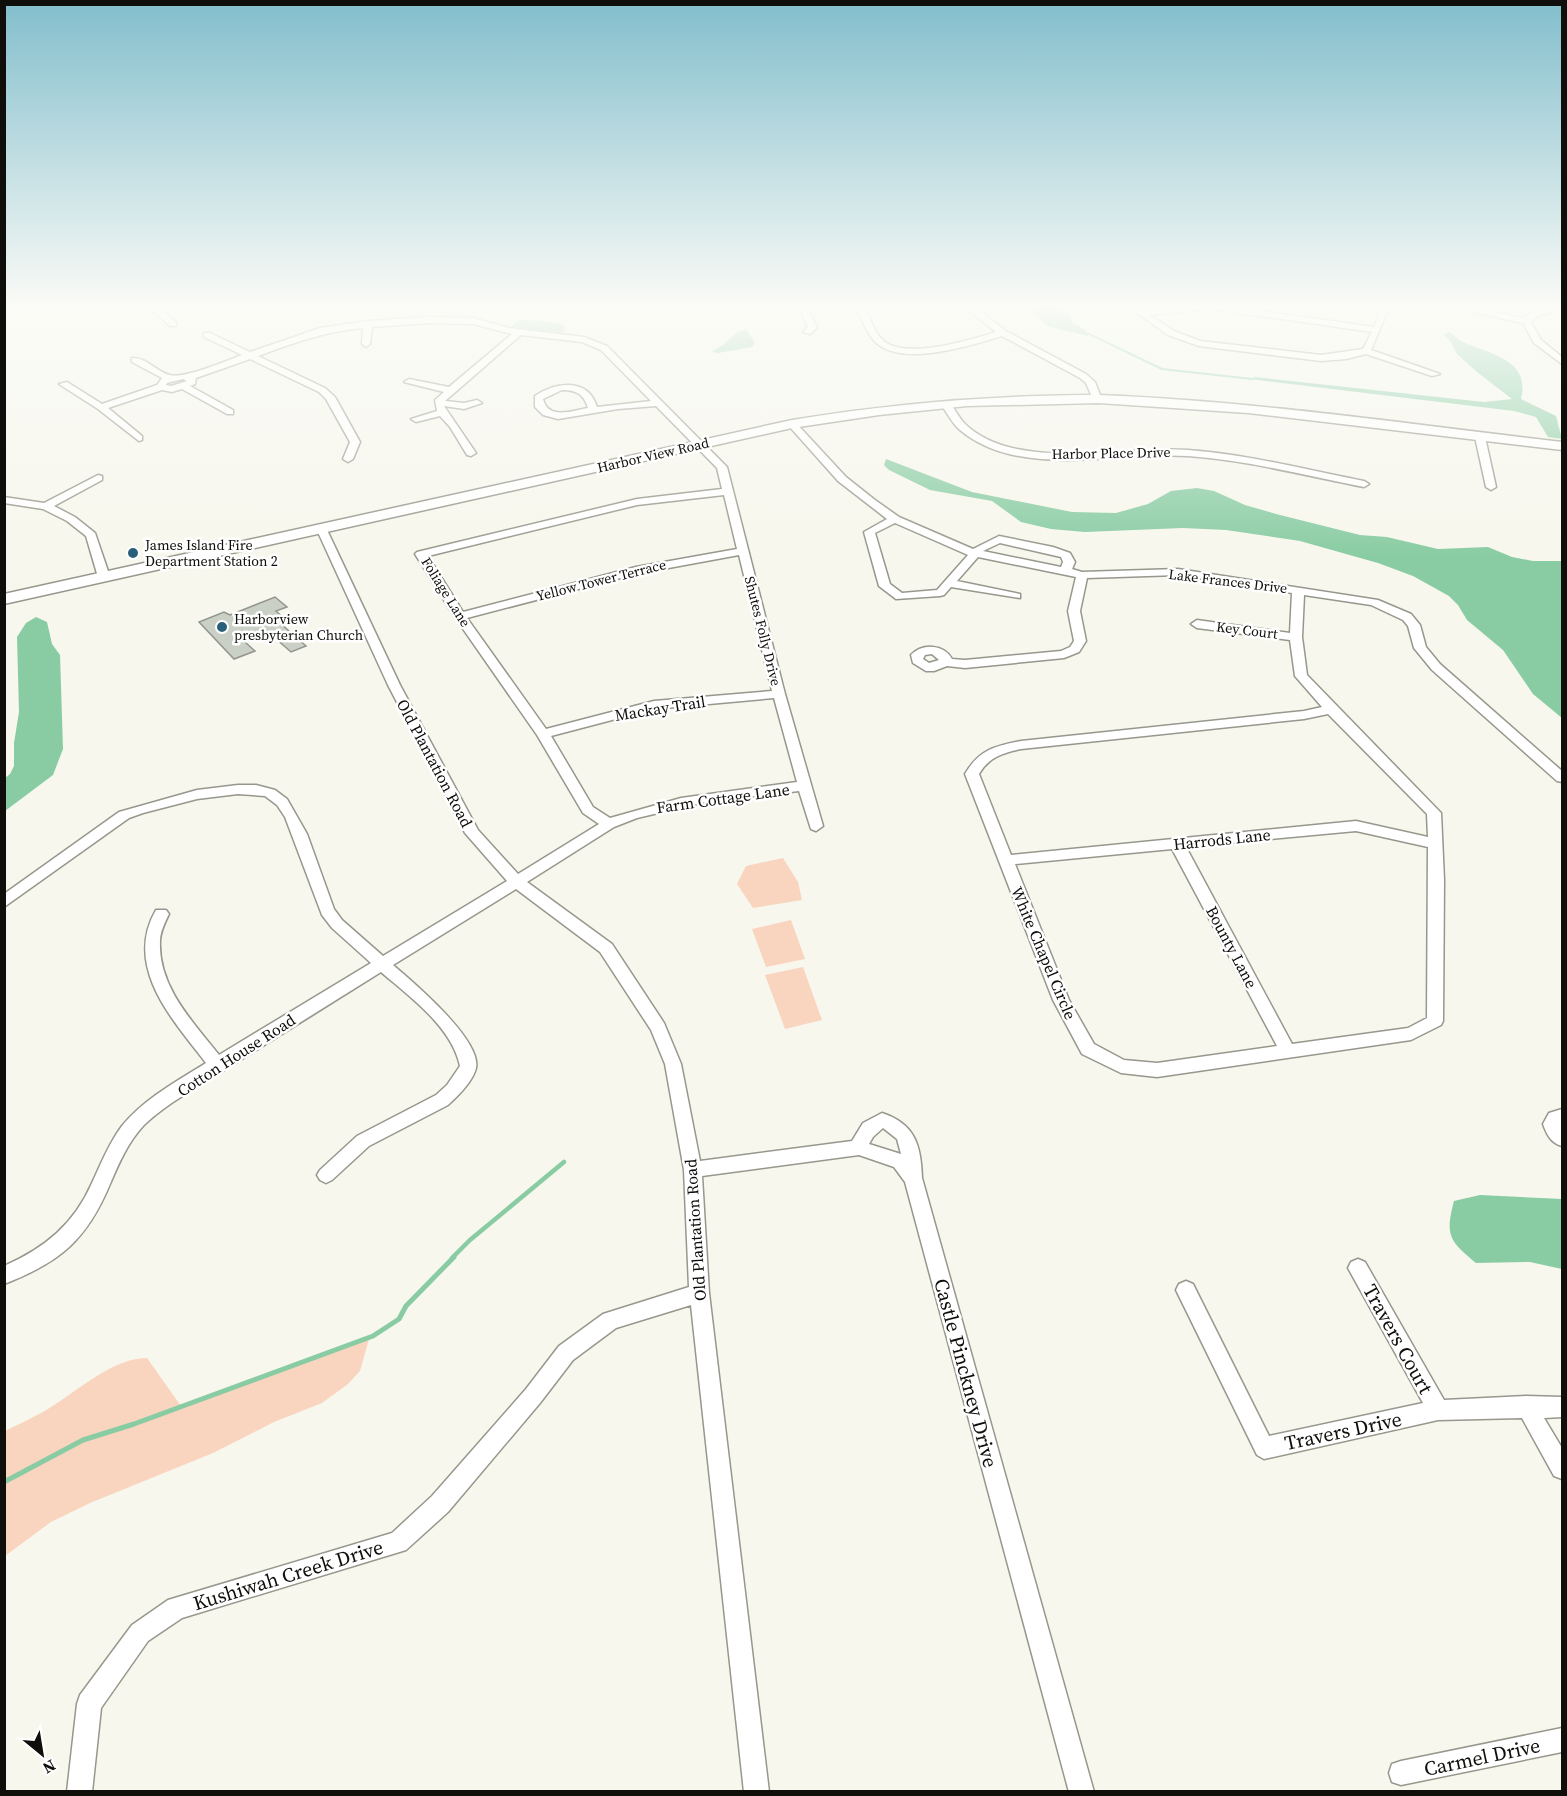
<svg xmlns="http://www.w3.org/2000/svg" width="1567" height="1796" font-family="'Source Serif 4',serif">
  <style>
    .green { fill: #f9d5c0 }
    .water { fill: #89cca3 }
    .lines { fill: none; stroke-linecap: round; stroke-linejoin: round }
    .stream-far2 { stroke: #89cca3; stroke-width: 2 }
    .stream-far1 { stroke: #89cca3; stroke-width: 4.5 }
    .stream { stroke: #89cca3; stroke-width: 5 }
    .building { fill: #cbd0c7; stroke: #92968e; stroke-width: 1.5 }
    .minor-casing { stroke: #97978d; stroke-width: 3 }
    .secondary-casing { stroke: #97978d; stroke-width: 3 }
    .minor { fill: #fff; fill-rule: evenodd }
    .secondary { fill: #fff; fill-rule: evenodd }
    .poi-dot { fill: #2a5f7b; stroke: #fff; stroke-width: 2 }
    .labels { text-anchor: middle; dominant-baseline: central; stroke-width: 5; stroke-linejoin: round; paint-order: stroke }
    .far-street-label { font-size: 14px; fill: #0f0e0b; stroke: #fff }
    .far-poi-label { font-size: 14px; fill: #0f0e0b; stroke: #fff; text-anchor: start }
    .street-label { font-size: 16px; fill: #0f0e0b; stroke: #fff }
    .near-street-label { font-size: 20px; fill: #0f0e0b; stroke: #fff }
  </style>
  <rect width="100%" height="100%" fill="#f7f7ed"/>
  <path class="green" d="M783,858L798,882L802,900L753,908L737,884L746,866Z
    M791,920L805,959L766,967L752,929Z
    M803,967L822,1020L785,1029L765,975Z
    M369,1339L360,1371L348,1384L322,1403L274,1422L213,1453L90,1503L51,1522L5,1556V1431C17,1425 30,1419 43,1412C73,1395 111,1358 147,1358L181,1406Z"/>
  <path class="water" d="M1028,305L1062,307L1072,319L1070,321L1085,330L1088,336L1046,326Z
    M519,320L547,321L564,325L565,331L559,334L511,326Z
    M746,329L755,343L752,347L718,353L712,352C715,349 718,348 721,346C730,341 733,332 746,329Z
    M1448,332C1455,334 1457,340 1463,342C1489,354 1531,359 1521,399L1556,416L1562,439L1548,437L1536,417L1514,411L1250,379L1255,377L1484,402L1512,399L1477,372L1457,354L1451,342L1444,335Z
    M886,459L972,492L1072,512L1116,513L1148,504L1171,491L1197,488L1214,491L1245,505L1280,515L1360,535L1387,537L1438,549L1488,547L1512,557L1533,561H1562V718L1533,694L1503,650L1467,620L1458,605L1449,596L1413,576L1378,563L1300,541L1226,530L1183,528L1085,532L1051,529L1021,522L992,501L930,490L889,470L884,465Z
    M36,617L47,622L52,644L60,655L63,749L53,775L5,811V778L10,774L14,766V743L19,712L17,637L26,623Z
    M1480,1195L1562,1199V1269L1530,1262L1476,1263C1449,1241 1445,1235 1454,1201Z"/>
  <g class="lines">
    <path class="stream-far2" d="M1087,333L1162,369L1252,379"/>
    <path class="stream-far1" d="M452,1258L470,1240L564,1162"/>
    <path class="stream" d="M4,1482L83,1440L134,1424L373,1336L399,1319L406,1306L454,1257"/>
  </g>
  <path class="building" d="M275,597L287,607L276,611L286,620L280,623L306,646L291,652L268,632L245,642L255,651L234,659L199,622L224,612L230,615Z"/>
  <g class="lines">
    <g class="minor-casing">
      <path id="minor" d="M154,305H162L160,309L176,322V326H170L153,311Z
        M798,305H806L817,328L810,334L803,332L808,327Z
        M855,305H863C870,317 874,334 885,342C910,359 969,340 996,332L962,305H972L1006,331L1086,374L1095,382L1102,400L1094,402L1086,383L1080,378L1002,336C971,345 907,366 879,345C867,336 862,318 855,305Z
        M1126,305H1136L1143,310L1218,305L1374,327L1382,305H1390L1371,350L1440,374L1432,376L1366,354L1346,359L1321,361L1199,346L1168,335ZM1212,309L1372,332L1363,349L1321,355L1200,341L1174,331L1150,315Z
        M1441,305H1459L1524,318L1532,312L1562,306V310L1538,316L1531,322L1541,340L1562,357V364L1534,343L1523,323Z
        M427,317L473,318L509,328L584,337L607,346L727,467L785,694L823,826L816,831L811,829L799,791L705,802L637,818L614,827L527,882L612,944L664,1023L681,1064L700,1161L852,1141L863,1123L882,1113C915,1124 921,1145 922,1178L1094,1792H1069L905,1182L894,1167L859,1155L702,1176L709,1293L769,1792H744L691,1305L616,1328L573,1360L540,1403L448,1512L406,1550L182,1618L148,1641L101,1708L92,1792H67L77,1704L80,1695L132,1625L168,1600L392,1533L432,1496L526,1389L559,1346L603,1314L689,1287L684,1170L665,1064L651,1030L600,952L516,889L393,965C413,982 482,1040 476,1068C473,1081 458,1096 448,1105L369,1146L332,1180L326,1183L320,1180L317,1175L320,1170L357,1136L436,1095L447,1085L460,1066C452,1027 410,997 381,972C328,1005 275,1038 223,1071C196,1088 167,1103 144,1125C128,1142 119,1163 110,1184C87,1239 61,1262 4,1284V1266C45,1248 74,1224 92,1183C101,1164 109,1143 122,1126C144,1099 177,1081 206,1063C173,1020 123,967 156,910H166L169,914C165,922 160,932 160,941C158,987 193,1022 219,1055L371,963L332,928L322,915L285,817L277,805L265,796L238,794L197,799L143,813L129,818L4,907V894L119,812L197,790L238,785H256L275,790L287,799L307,834L334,909L342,920L383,956L507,881L465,833L388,685L317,530L318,528H326L327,530L400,685L478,830L518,874L599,824L583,813L537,735L454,616L415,554L417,552L637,499L722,489L717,468L656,406L618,409L558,419L543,415L535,407V396C555,382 588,377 597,407L651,401L601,350L582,342L521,335L445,401L464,403L477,400L482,403L464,409L444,406L476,453L471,456L467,455L450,427L440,416L416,422L411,419L437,411L435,400L444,392L404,382L409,379L449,387L512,334L473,324L427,323L372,327L370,344L366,347L362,344L363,328C326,331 293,343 258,356L325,388L335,397L360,442L353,459L348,462L343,459L350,442L326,399L319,392L250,359L196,378L195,384L190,386L233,410V414H227L182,389L172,392L162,390L108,408L142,436V440L139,441L98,409L59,384L67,382L102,404L157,385L162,378L132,362V358C146,357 157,372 170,375C184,379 226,361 242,355L204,337V333H210L250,352L320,328L368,321ZM183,379L187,381L171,386L166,385L167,383ZM562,390C576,390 584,394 588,408C572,411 548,420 543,399ZM724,495L737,549L636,567L463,612L428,556L637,505ZM739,555L772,691L654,701L546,729L467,618L636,574ZM774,698L797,782L681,798L610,818L593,807L551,736L654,709ZM883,1128L897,1139L901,1154L869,1144L873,1137Z
        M943,402H949C955,409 959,418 965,424C1016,473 1124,445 1188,450C1247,454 1306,470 1364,481L1369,484L1364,487C1306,476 1247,460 1188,456C1117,451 1020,480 960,430C952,423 947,413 941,404Z
        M789,422H795L846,477L875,500L899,517L973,549L999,536L1053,547L1070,553L1075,562L1072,569L1082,572L1178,569L1378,600L1411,614L1420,625L1426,647L1440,664L1562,771V782L1557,781L1432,670L1414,648L1408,626L1403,620L1371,605L1304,595L1302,637L1307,675L1441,813L1444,880L1443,1021L1441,1025L1411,1040L1157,1077L1121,1073L1082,1054L1053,1000L965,774C979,750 995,746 1021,741L1304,711L1322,707L1295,676L1290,640L1197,628L1191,624L1197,620L1290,633L1292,593L1178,575L1087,578L1080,611L1086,641L1079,652L1064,658L965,668L947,666L934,671H926L913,663L911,655C922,643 944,644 952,659L965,660L1061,651L1070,647L1074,641L1068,611L1076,577L978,557L957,581L1020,594V598L951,587L944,595L940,596L896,599L879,586L864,532L887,519L838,481L789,426ZM895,523L968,555L937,590L902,593L890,584L875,533ZM1000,543L1061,557L1063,562L1061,567L983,551ZM932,654L939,660L929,663L923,659L925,655ZM1328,714L1427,814L1428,837L1356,821L1011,855L979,774C989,757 1002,753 1021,749L1304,719ZM1356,831L1428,847L1427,1018L1408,1028L1292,1044L1186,847ZM1172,849L1277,1046L1157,1063L1124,1060L1094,1044L1069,1000L1015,864Z
        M1480,434L1485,437L1496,487L1491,490L1486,487L1475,437Z
        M98,475L102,476V480L54,506L75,517L95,533L110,577L104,580L98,577L86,536L67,521L43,509L4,503V497L44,503Z
        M1562,1109V1146C1551,1143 1547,1135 1543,1124L1549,1113Z
        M1358,1259L1365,1262L1444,1400L1526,1396L1562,1397V1417L1544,1418L1562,1448V1479L1554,1476L1522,1418L1438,1420L1264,1459L1257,1455L1176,1290L1179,1284L1186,1281L1193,1284L1269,1436L1423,1403L1348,1268L1351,1262Z
        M1562,1728V1752L1401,1785L1392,1782L1389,1773L1392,1764L1401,1761Z"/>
    </g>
    <g class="secondary-casing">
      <path id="secondary" d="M1099,395C1254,401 1408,424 1562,442V450L1248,413L1099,403L967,406L879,415L792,428L4,604V594L792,420C894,403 995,395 1099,395Z"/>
    </g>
    <use href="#minor" class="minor"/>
    <use href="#secondary" class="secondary"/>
  </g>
  <linearGradient id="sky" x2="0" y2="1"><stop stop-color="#82becc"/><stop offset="0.55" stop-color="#fbfbf7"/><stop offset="1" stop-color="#fbfbf7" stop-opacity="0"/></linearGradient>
  <rect width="1567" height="557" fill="url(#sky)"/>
  <g class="poi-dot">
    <circle cx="133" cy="553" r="6"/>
    <circle cx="222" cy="627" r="6"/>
  </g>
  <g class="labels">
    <g class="far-street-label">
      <text transform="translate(1111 453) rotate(-1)">Harbor Place Drive</text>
      <text transform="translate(653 455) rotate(-13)">Harbor View Road</text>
      <text transform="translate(601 580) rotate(-14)">Yellow Tower Terrace</text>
      <text transform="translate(1228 581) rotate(7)">Lake Frances Drive</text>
      <text transform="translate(446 592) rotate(58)">Foliage Lane</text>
      <text transform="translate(1247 630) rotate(7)">Key Court</text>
      <text transform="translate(763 631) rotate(76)">Shutes Folly Drive</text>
    </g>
    <g class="far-poi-label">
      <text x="145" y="545">James Island Fire<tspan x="145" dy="16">Department Station 2</tspan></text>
      <text x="234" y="619">Harborview<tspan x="234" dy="16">presbyterian Church</tspan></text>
    </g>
    <g class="street-label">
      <text transform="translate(660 708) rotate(-9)">Mackay Trail</text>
      <text transform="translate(435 763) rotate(62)">Old Plantation Road</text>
      <text transform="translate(723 798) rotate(-8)">Farm Cottage Lane</text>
      <text transform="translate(1222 839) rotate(-6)">Harrods Lane</text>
      <text transform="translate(1232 947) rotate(62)">Bounty Lane</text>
      <text transform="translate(1044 953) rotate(67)">White Chapel Circle</text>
      <text transform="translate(236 1055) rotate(-33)">Cotton House Road</text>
      <text transform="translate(695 1230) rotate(-94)">Old Plantation Road</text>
    </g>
    <g class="near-street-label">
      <text transform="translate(1398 1339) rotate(61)">Travers Court</text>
      <text transform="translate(966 1373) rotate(75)">Castle Pinckney Drive</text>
      <text transform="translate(1343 1431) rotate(-12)">Travers Drive</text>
      <text transform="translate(288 1575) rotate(-17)">Kushiwah Creek Drive</text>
      <text transform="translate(1482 1757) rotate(-12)">Carmel Drive</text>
    </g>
  </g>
  <rect width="1567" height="1796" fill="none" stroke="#0f0e0b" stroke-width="12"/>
  <g transform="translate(42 1754) rotate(150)" stroke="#ffffff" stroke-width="4.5" paint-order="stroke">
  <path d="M0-4.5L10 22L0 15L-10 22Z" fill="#0f0e0b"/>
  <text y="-9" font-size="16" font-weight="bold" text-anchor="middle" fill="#0f0e0b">N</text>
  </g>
</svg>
